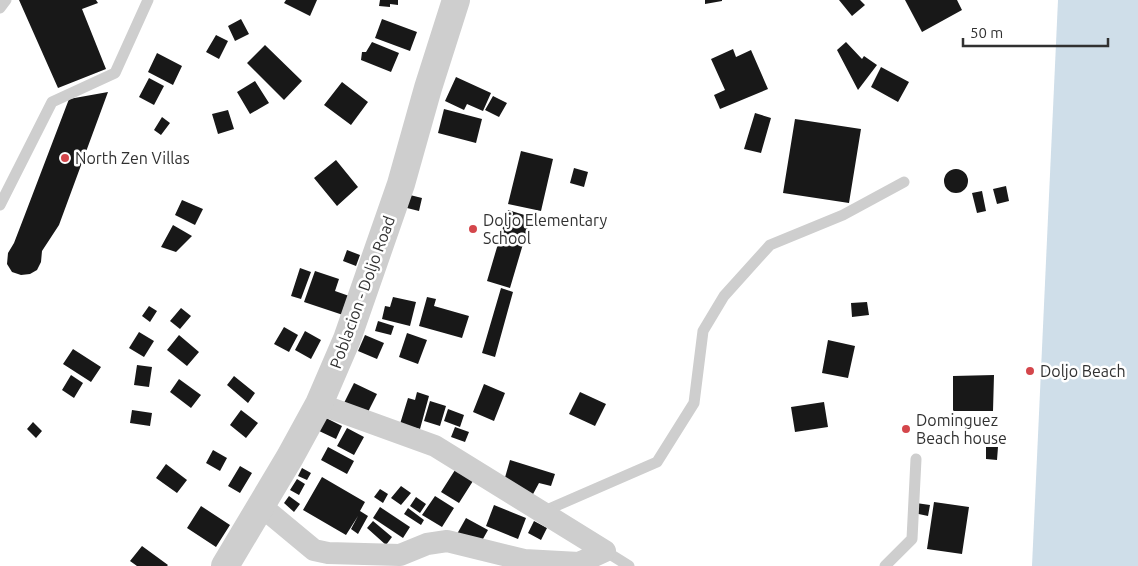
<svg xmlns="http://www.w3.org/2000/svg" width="1138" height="566" font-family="Ubuntu,sans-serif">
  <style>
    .water { fill: #cfdee9 }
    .building { fill: #181818 }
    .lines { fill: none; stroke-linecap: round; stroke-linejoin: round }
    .service { stroke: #cecece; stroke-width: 11 }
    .minor { stroke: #cecece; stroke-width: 22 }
    .tertiary { stroke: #cecece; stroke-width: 28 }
    .poi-dot { fill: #d4464b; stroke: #fff; stroke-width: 2 }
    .labels { text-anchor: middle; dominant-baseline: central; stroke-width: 5; stroke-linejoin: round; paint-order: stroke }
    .poi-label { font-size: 16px; fill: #313131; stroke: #fff; text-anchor: start }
    .street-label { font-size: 16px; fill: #313131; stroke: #fff }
  </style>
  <rect width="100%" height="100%" fill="#fff"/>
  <path class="water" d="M1058,0H1138V566H1032Z"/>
  <path class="building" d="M19,0H96L98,3L82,9L106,69L58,88Z
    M286,0H317L310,16L284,3Z
    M380,0H398V5L390,4V7L379,6Z
    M705,0H722V1L705,4Z
    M839,0H860L865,5L852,16Z
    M905,0H957L962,10L922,32Z
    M241,19L249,34L235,41L228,26Z
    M382,19L417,32L410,51L375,38Z
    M216,35L228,41L219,59L206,52Z
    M372,42L399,53L391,72L361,60L362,52H366Z
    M846,42L862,59L864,56L877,65L858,90L837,50Z
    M265,45L302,81L284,100L247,63Z
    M733,49L736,57L751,50L768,89L720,109L714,95L725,90L711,59Z
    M157,53L182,66L173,85L148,72Z
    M881,67L909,82L898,102L871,87Z
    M456,77L491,93L483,111L467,104L464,110L445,101Z
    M149,78L164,86L154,105L139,97Z
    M255,81L269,103L250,114L237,92Z
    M342,82L368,102L351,125L324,105Z
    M108,92L59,225L42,251L41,262L37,270L30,274L21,275L12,272L7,264L8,253L14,243L24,217L69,99Z
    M493,96L507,103L499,117L485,110Z
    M444,109L482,119L476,143L438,133Z
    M228,110L234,129L218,134L212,114Z
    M755,113L771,118L761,153L744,149Z
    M162,117L170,123L161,135L154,130Z
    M795,119L861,129L849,203L783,193Z
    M521,151L553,159L541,211L508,204Z
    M336,160L358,187L337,206L314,178Z
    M574,168L588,172L584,187L570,183Z
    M944 181a12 12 0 1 1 24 0a12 12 0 1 1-24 0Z
    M1006,186L1009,201L997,204L993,189Z
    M982,191L986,211L977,213L972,193Z
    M410,195L422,198L419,211L407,208Z
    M182,200L203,209L195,225L175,215Z
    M508,210L531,217L510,288L487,281Z
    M173,225L192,236L176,252L161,247Z
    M347,250L360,255L356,266L343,261Z
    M300,268L311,272L301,299L291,296Z
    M315,271L339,279L335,291L352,297L346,316L304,302Z
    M501,288L513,292L495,357L482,353Z
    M393,297L416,302L410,326L382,319L385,306L390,307Z
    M427,297L436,299L434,306L469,316L462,338L419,326Z
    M867,302L869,315L852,317L851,303Z
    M149,306L157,311L150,322L142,316Z
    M181,308L191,316L180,329L170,321Z
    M378,321L394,326L391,335L375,331Z
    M284,327L298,335L289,352L274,344Z
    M305,331L321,340L311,359L295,350Z
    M139,332L154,341L144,357L129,348Z
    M407,333L427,340L418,364L399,357Z
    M179,335L199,352L187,366L167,350Z
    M365,335L384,343L377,359L358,351Z
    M828,340L855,346L848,378L822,373Z
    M73,349L101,367L91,382L63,364Z
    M137,365L152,367L149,387L134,385Z
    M71,375L83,383L74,398L62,390Z
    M994,375L993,411H953V376Z
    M234,376L255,393L248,403L227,385Z
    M179,379L201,395L191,408L170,392Z
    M354,383L377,394L366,416L343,405Z
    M484,384L505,393L494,421L473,412Z
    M417,392L429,396L420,429L400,424L408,398L415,400Z
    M580,392L606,404L595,426L569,414Z
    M430,401L446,406L440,426L424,421Z
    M824,402L828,427L795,432L791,407Z
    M448,409L464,415L460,427L444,421Z
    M132,410L152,413L150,426L130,423Z
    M241,410L258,423L246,438L230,425Z
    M324,417L342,426L336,439L317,430Z
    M33,422L42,431L36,438L27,429Z
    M455,427L469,432L465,442L451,437Z
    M347,428L364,437L354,455L337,446Z
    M328,447L354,461L347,474L321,460Z
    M986,447H998L997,460L986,459Z
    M213,450L227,458L220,471L206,463Z
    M510,460L555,474L551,486L539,483L532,496L504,481Z
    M166,464L187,480L177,493L156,478Z
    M240,466L252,473L240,493L228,486Z
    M302,468L311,473L307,480L298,476Z
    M455,470L473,481L459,503L441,492Z
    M322,477L365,502L360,511L368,516L358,534L351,529L358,516L346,535L303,510Z
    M297,479L305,484L299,495L290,490Z
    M401,486L411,493L401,505L391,498Z
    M380,489L388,494L383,503L374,497Z
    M289,496L300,504L294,512L284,503Z
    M435,496L454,508L442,527L422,515Z
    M416,497L426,504L420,513L410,506Z
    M934,502L969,507L962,554L927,549Z
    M916,503L930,505L928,516L914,513Z
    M494,505L526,518L518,539L486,526Z
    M201,506L230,525L216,547L187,528Z
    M380,507L410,527L403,538L373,518Z
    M408,508L424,520L421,525L404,514Z
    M466,518L488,530L479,546L457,534Z
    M373,521L392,537L386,545L367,528Z
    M534,521L547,528L541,540L528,533Z
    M142,546L168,565L167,566H137L130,561Z"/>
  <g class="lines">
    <path class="service" d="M0,8L6,0
      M0,205L52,102L115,73L148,0
      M542,512L657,462L694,403L703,331L724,296L770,245L843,215L904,182
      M605,551L629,566
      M885,566L912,539L916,459"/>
    <path class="minor" d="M319,404L435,446L605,551
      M261,506L314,550L328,553L400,555L427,544L447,541L524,560L579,563L605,551"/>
    <path class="tertiary" d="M225,566L290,457L319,404L347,339L401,184L428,88L456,0"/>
  </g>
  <g class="poi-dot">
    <circle cx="65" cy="158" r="5"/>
    <circle cx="473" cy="229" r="5"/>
    <circle cx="1030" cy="371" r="5"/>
    <circle cx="906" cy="429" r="5"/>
  </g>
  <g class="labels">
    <g class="poi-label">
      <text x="75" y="158">North Zen Villas</text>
      <text x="483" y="220">Doljo Elementary<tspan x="483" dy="18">School</tspan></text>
      <text x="1040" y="371">Doljo Beach</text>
      <text x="916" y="420">Dominguez<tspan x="916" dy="18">Beach house</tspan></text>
    </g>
    <g class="street-label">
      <text transform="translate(362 292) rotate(-70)">Poblacion - Doljo Road</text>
    </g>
  </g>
  <path d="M963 38v8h145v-8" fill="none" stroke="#313131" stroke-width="2.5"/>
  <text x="970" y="38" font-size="15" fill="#313131" stroke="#ffffff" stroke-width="4" paint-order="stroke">50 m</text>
</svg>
